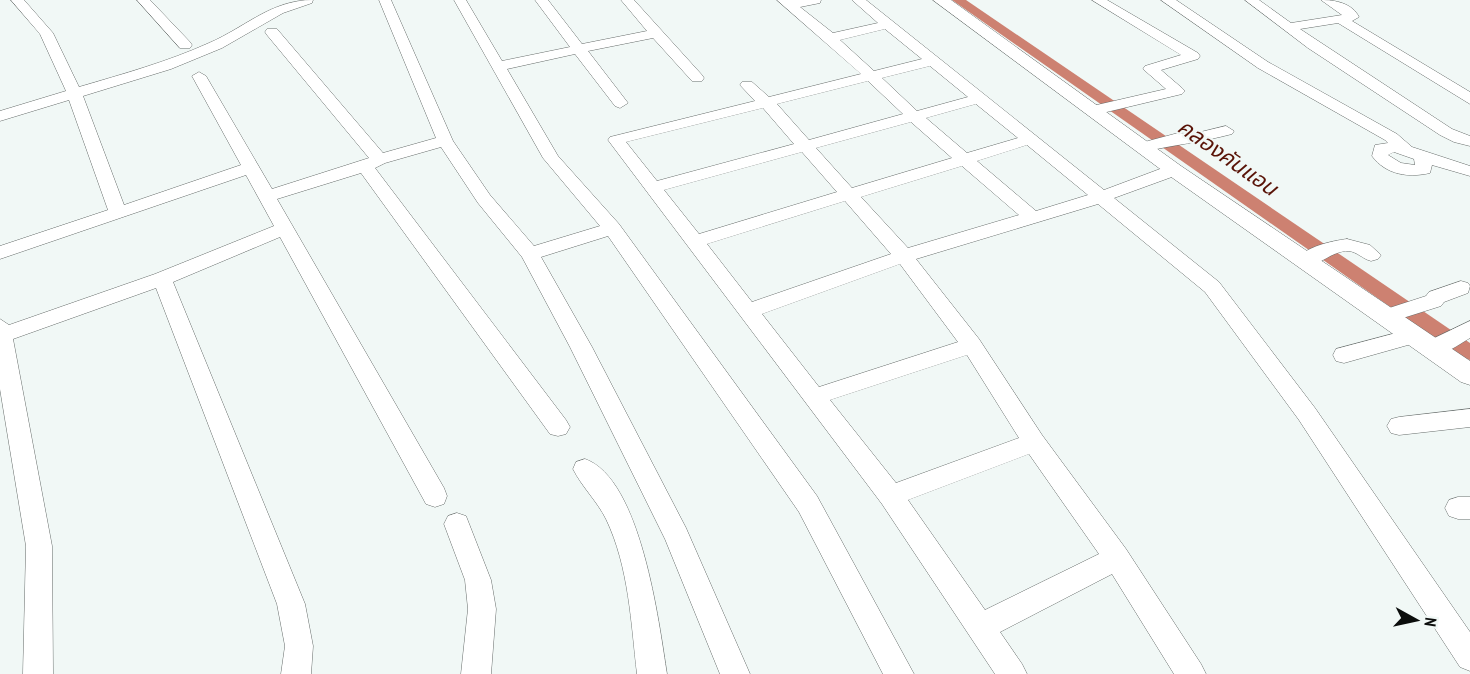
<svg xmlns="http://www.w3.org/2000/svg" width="1470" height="674" font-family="'PT Sans Narrow','Noto Sans Thai',sans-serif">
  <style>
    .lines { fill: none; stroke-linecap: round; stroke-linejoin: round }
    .canal { fill: #cd8171; fill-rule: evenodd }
    .minor-casing { stroke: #676d6b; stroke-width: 1 }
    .tertiary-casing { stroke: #676d6b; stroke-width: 1 }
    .minor { fill: #fff; fill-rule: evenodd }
    .tertiary { fill: #fff; fill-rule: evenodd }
    .labels { text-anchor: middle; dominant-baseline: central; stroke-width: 4.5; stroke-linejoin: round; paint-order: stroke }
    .water-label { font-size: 22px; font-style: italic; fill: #591307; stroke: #f1f8f6 }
  </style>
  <rect width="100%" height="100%" fill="#f1f8f6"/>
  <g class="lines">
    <path class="canal" d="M952,0H966L1470,343V360L1463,358Z"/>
    <g class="minor-casing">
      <path id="minor" d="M11,0H24L53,33L79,87C123,74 167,62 209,43C246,27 271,0 313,0L312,3L283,13L222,48L171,69L83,96L124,205L241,165L192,76L199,72L206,76L272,189L369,158L267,35L265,32L267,29H277L383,153L436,138L379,0H391L453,141L490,195L534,246L600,226L543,158L454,0H466L502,61L570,47L535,0H548L582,44L647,31L621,0H634L702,75L704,78L702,81H692L653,38L588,51L628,103L620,108L615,106L575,54L507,69L558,156L619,224L817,496L914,674H883L799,512L608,236L541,257L592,347L686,528L750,674H720L665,539L570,347L522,257L478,203L441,147L385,163L375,168L566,420L570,427L566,434L558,436L550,434L361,173L277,199L444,488L447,496L444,504L435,507L426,504L280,237L173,282L305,604L313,646L311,674H281L285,646L277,604L156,288L13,339L52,546L53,674H23L26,546L0,389V319L9,325L155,274L274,226L246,175L0,259V246L108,210L69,100L0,121V111L66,91L40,34Z
        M137,0H150L190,42L192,45L190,48H180Z
        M777,0H821L820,3L800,7L833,33L878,23L852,0H866L1104,190L1168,166H1180L1183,170L1180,174L1114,198L1219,282L1315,408L1470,632V671L1460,667L1299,420L1205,292L1098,204L916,259L979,339L1042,435L1126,549L1201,664L1206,674H1174L1112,574L1000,632L1022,664L1027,674H995L882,504L608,140L610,137L755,101L740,85L742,82H752L769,97L861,74ZM885,29L922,59L874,71L840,40ZM930,66L968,97L917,111L882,78ZM868,81L903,114L809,140L777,104ZM976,104L1018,138L967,153L926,118ZM763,108L794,144L657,181L626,142ZM911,122L952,158L852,188L816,148ZM1027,145L1088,195L1036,211L977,161ZM802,152L837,192L699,234L664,190ZM962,166L1019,215L908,248L861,197ZM845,201L891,254L752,302L707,244ZM900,264L958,342L819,387L762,314ZM967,355L1019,438L896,483L830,400ZM1029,454L1099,554L985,610L908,500Z
        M1092,0H1107L1198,53L1200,56L1198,59L1161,70L1182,88L1185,91L1182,94L1094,115L1088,113L1086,110L1088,107L1166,89L1143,69L1145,66L1181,55Z
        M1161,0H1176L1268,62L1397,134L1412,147L1470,166V176L1432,165L1430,173C1409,178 1386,175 1372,156L1375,145L1388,143L1385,140L1258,68ZM1394,152L1414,159L1415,165L1401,163L1388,155Z
        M1245,0H1259L1291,23L1342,15L1321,0C1335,0 1352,3 1359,17L1352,21L1470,92V104L1338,23L1300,29L1452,129L1470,136V146L1454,142L1440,135L1308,48Z
        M1226,126L1234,131L1232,134C1202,142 1173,145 1143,152L1135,147L1137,144L1178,133L1192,134Z
        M1347,239L1370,245L1381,255L1378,259L1371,261C1363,259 1357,252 1349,251C1330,250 1316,271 1298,266L1295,261C1304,247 1331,241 1347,239Z
        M1461,281L1468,283L1470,286L1468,293L1444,302L1441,306L1387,323L1380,321L1377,316L1380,311L1426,296L1429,292Z
        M1470,321V338C1456,346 1440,359 1424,355L1421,349L1424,343Z
        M1415,328L1422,331L1425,336L1422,341L1344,363L1336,361L1333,355L1336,349Z
        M1470,409V427L1399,435L1391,433L1387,426L1391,419L1399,417Z
        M585,459C641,478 659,623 667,674H637C631,623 629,567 606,519C597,501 582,487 573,469L576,462Z
        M1458,497H1470V519H1458L1449,516L1445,508L1449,500Z
        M457,513L466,516L491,580L496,609L491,674H461L468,609L465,580L444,524L448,516Z"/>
    </g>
    <g class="tertiary-casing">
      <path id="tertiary" d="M933,0H951L1181,166L1470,361V385L1461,382L1167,174Z"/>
    </g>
    <use href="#minor" class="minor"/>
    <use href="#tertiary" class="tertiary"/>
  </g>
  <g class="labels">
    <g class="water-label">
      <text transform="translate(1228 157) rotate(35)">คลองคันแอน</text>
    </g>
  </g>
  <g transform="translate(1416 620) rotate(98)" stroke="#f1f8f6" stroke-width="4.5" paint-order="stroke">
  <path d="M0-4.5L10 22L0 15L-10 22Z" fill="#0b0d0c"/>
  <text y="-9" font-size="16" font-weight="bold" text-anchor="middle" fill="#0b0d0c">N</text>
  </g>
</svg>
